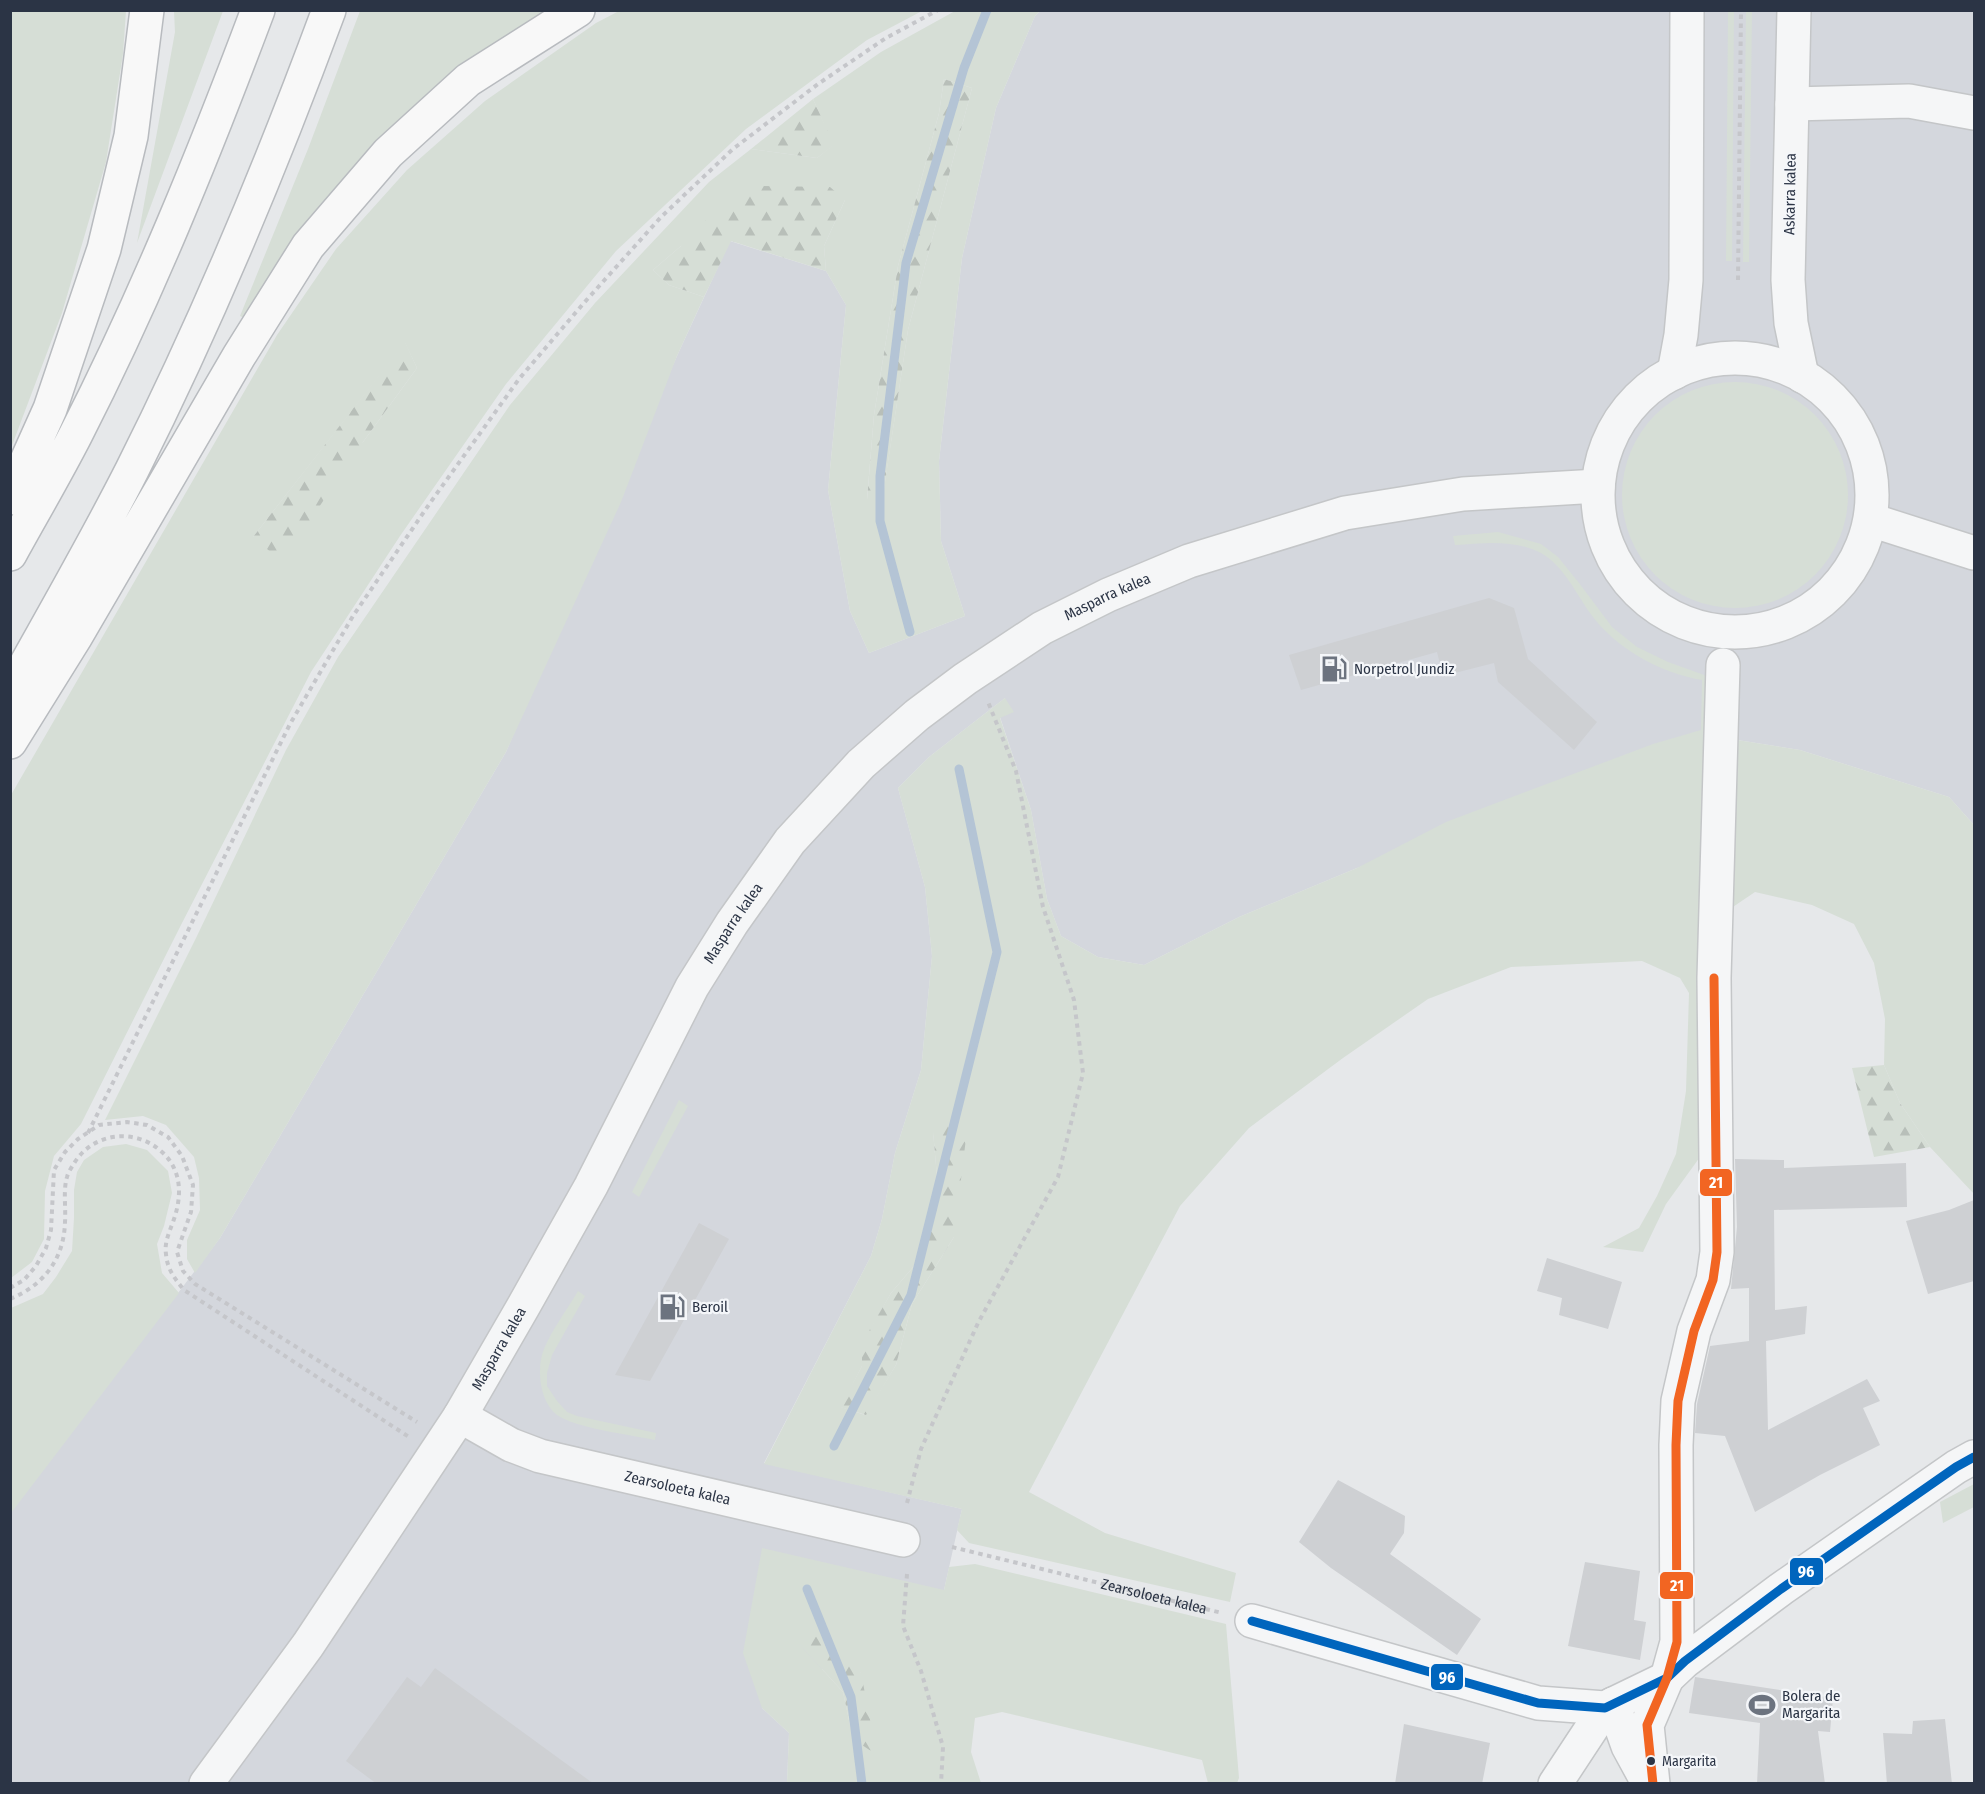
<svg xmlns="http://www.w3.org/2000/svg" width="1985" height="1794" font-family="'Fira Sans Condensed',sans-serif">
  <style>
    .built { fill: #d4d7dd }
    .grass { fill: #d6ded6; fill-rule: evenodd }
    .forest { fill: url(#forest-firs) }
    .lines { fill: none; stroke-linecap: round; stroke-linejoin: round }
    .stream { stroke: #b4c4d5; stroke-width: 9 }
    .building { fill: #ced0d3 }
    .minor-casing { stroke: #c4c6c8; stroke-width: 36 }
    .highway-casing { stroke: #b8bbbf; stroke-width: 36 }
    .path { stroke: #c5c6ca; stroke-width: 4; stroke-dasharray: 4.5 4.5; stroke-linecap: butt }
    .minor { stroke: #f5f6f7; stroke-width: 33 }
    .highway { stroke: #f8f8f8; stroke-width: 33 }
    .bus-1-casing { stroke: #f4f6f9; stroke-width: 14 }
    .bus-2-casing { stroke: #f4f6f9; stroke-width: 14 }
    .bus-1 { stroke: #0065bd; stroke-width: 9 }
    .bus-2 { stroke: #f26522; stroke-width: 9 }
    .bus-dot { fill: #2b3445; stroke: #f4f6f9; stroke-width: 2 }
    .labels { text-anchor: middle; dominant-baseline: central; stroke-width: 4.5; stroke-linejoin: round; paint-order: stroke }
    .bus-label { font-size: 14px; fill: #2b3445; stroke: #f4f6f9; text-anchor: start }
    .street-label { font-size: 15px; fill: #2b3445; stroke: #f4f6f9 }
    .poi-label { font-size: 15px; fill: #2b3445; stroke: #f4f6f9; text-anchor: start }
    .line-badge { stroke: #f4f6f9; stroke-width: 2 }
    .badge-label { font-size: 16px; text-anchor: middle; font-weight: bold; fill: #fff }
  </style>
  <defs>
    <pattern id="forest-firs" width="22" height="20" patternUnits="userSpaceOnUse" patternTransform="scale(1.5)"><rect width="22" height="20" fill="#d6ded6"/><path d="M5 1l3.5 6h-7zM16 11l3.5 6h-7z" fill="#b8bfb9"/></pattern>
  </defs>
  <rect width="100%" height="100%" fill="#e6e8ea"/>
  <path class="built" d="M1040,11H1974V825L1949,797L1800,750L1712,736L1357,868L1239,917L1144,965L1098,957L1061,936L1047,899L1031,810L1000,717L1005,698L929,757L898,788L925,887L932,956L921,1070L895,1153L882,1219L871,1256L764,1463L962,1509L944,1590L762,1708L789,1733L787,1783H11L10,1513L220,1238L506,752L677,356L730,241L826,271L846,305L828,490L850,611L869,653L965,616L941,541L939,461L962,258L996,108L1035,16Z"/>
  <path class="grass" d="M11,10L126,11L123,54L106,162L62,313L11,448Z
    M1734,10L1732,261H1726L1728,11Z
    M174,11H223L137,243L175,32Z
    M360,11H556L487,54L249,320L240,316L308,149Z
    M619,11H922L867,40L746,129L616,251L506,384L400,536L311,672L182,923L81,1124L54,1156L45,1191L44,1239L32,1262L11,1278V795L277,335L336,249L407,170L485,101L596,23ZM405,343L417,368L363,442L253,537Z
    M955,11H1040L1035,16L996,108L962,258L939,461L941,541L965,616L869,653L850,611L828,490L846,305L826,271L824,246L845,200L681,246L653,270L669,285L704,297L677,356L621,502L506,752L220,1238L195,1273L187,1259V1240L200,1210L199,1178L194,1157L166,1125L143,1116L105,1120L196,938L286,750L338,657L510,405L595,303L709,182L751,149L817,158L833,145L813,99L881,52ZM944,79L972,88L908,330L881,508L867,499L874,415L898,266L939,113Z
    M1752,11L1749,262H1743L1746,11Z
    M1622 495a113 113 0 1 1 226 0a113 113 0 1 1-226 0Z
    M1498,532L1541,544L1558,557L1579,583L1612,627L1637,647L1668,662L1707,676L1700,1157L1666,1204L1643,1252L1603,1247L1639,1228L1657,1196L1676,1154L1686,1091L1689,993L1680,978L1642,961L1511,967L1428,999L1343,1058L1249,1128L1180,1206L1029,1492L1105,1533L1236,1573L1230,1602L969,1543L957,1530L962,1509L764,1464L871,1256L882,1219L895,1153L921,1070L932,956L925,887L898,788L929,757L1005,698L1014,712L1000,718L1031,810L1047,899L1061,936L1098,957L1144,965L1239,917L1357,868L1446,822L1653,744L1701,730L1702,680C1660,673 1615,648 1590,613C1576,593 1563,565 1541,553C1514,539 1484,543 1455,545L1453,536ZM933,1131L954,1237L912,1304L896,1365L865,1415L841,1407L862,1366L863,1343L891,1293L926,1252L937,1177Z
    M1731,739L1800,750L1949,797L1974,825V1194L1930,1147L1900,1103L1884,1065L1885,1019L1874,963L1854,924L1812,905L1755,892L1724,913Z
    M679,1100L688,1106L639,1197L632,1192Z
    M126,1144L147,1150L168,1171L172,1193L164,1226L157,1244L162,1273L179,1293L11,1513V1308L43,1294L56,1277L72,1251L74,1218V1190L77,1172L84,1160L103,1147Z
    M578,1291L585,1296L552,1355L547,1373V1386L557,1401L567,1412L577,1416L656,1433L655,1440C631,1435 575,1428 557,1415C541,1403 537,1374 542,1355C548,1335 567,1310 578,1291Z
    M1974,1484V1507L1943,1523L1940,1502Z
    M762,1548L944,1590L949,1567L975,1564L1226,1624L1239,1778L1237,1783H1208L1202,1760L1002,1712L975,1718L971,1752L981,1783H787L789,1733L762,1708L743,1653ZM799,1644L861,1673L853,1739L843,1692Z"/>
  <path class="forest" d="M944,79L972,88L908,330L881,509L867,500L874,415L898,266L939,113Z
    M813,99L834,145L817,158L751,149Z
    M762,186L830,187L845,200L824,246L826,271L731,241L704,297L669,285L653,270L681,246L710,216Z
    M405,342L417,368L363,442L292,547L274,555L253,537Z
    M1884,1065L1900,1103L1930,1147L1874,1157L1852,1068Z
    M953,1119L967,1130L954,1237L912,1304L896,1365L866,1415L840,1407L862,1366V1343L891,1293L926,1252L937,1177L933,1131Z
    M820,1635L838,1643L861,1673L877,1755L853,1739L843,1692L799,1644Z"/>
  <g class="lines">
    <path class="stream" d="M910,632L880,521V476L906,263L964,68L987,10
      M834,1446L911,1295L997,952L959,769
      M807,1589L851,1697L862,1784"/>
  </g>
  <path class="building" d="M1489,598L1514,608L1528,659L1597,722L1574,750L1498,682L1494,663L1443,676L1437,652L1301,690L1289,655Z
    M1735,1159L1784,1160V1168L1906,1163L1907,1207L1774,1210L1775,1310L1807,1306L1805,1334L1766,1341L1768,1430L1867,1379L1880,1401L1863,1408L1880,1445L1820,1475L1755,1512L1725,1436L1695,1433L1697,1404L1710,1346L1749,1341V1288L1731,1289L1737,1227Z
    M1974,1200V1281L1928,1294L1906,1221L1949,1210Z
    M699,1223L729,1239L650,1381L615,1375Z
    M1547,1258L1622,1282L1608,1329L1559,1315L1562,1298L1537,1291Z
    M1338,1480L1405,1516L1404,1533L1390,1554L1481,1619L1457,1655L1331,1568L1299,1542Z
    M1585,1562L1640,1571L1634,1620L1646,1622L1640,1660L1568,1646Z
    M435,1668L594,1784H377L346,1761L407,1677L421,1687Z
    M1695,1677L1833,1698L1830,1732L1818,1731L1825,1784H1757L1760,1723L1689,1713Z
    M1945,1719L1952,1784H1887L1883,1733L1912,1734L1913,1721Z
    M1404,1724L1490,1743L1482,1784H1395Z"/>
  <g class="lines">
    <g class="minor-casing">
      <g id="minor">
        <path d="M1794,10L1788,280L1791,323L1802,376"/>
        <path d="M1792,104L1909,101L1974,113"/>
        <circle cx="1735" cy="495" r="137"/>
        <path d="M1674,373L1681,335L1686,280L1687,10"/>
        <path d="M1871,520L1974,553"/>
        <path id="s2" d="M460,1416L511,1445L540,1456L903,1540"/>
        <path d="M1252,1621L1538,1703L1605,1708L1667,1678L1685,1661L1781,1589L1956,1467L1974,1457"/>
        <path d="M1613,1704L1628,1746L1646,1779"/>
        <path id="s3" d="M206,1784L308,1645L460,1416L523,1307L591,1186L692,987L732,923L790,841L861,764L917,715L965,679L1042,628L1108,595L1189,561L1345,513L1463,494L1598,486"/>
        <path d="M1555,1784L1605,1708"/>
        <path d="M1653,1784L1647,1725L1667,1678L1677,1642L1676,1445L1678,1401L1694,1331L1713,1280L1717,1252L1714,978L1723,665"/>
      </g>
    </g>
    <g class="highway-casing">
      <path id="highway" d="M10,498L50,409L104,249L131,136L147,10
        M10,554C32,514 55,475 76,434C146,297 204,154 258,10
        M10,693C51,619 94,545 132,470C207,321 271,167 329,10
        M10,742L76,636L239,356L308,246L388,153L468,80L578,10"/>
    </g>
    <g class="path">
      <path d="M1738,280L1741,10"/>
      <path d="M88,1133L290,724L353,616L430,503L519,379L583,304L661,217L733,149L818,84L886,38L938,10"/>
      <path d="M10,1288L24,1280L36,1266L46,1248L51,1230L54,1170L65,1152L78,1139L99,1125L127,1122L147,1125L168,1137L182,1156L193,1185L191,1212L177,1252L183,1271L195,1284L417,1422"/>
      <path d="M10,1299C44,1285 64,1259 65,1222C66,1208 63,1190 67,1177C68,1173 71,1168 73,1165C92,1132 135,1127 162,1152C182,1170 182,1196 174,1219C170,1231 164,1242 166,1254C167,1269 175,1279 184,1290L409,1437"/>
      <path d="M907,1503L921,1449L978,1323L1058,1177L1083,1073L1074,1000L1043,907L1016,771L988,702"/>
      <path id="s1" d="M952,1547L1222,1613"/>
      <path d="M907,1574L903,1626L921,1671L943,1747L941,1784"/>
    </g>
    <use href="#minor" class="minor"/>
    <use href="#highway" class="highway"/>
    <g class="bus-1-casing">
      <path id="bus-1" d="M1252,1621L1538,1703L1605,1708L1667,1678L1685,1661L1781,1589L1956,1467L1974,1457"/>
    </g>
    <g class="bus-2-casing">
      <path id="bus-2" d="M1653,1784L1647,1725L1667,1678L1677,1642L1676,1445L1678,1401L1694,1331L1713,1280L1717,1252L1714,978"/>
    </g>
    <use href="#bus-1" class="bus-1"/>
    <use href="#bus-2" class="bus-2"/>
  </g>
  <defs>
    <g id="fuel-bare" transform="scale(2.07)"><path d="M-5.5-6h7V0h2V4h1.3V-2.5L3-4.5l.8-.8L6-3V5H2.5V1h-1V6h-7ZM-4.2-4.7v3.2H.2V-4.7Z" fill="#6c737f" stroke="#f4f6f9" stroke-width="2.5" paint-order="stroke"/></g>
    <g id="stadium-bare" transform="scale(2.07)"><path d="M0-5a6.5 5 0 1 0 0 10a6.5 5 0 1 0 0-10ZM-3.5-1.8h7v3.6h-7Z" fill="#6c737f" stroke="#f4f6f9" stroke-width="2.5" paint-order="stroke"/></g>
  </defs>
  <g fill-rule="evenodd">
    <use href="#fuel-bare" x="1334" y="669"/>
    <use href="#fuel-bare" x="672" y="1307"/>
    <use href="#stadium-bare" x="1762" y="1705"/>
  </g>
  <circle class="bus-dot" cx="1651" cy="1761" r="5"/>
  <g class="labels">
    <g class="bus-label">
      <text x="1662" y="1761">Margarita</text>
    </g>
    <g class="street-label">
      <text transform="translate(1790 194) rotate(-89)">Askarra kalea</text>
      <text stroke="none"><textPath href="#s3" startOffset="1515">Masparra kalea</textPath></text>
      <text stroke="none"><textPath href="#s3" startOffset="1011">Masparra kalea</textPath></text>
      <text stroke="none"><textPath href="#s3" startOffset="525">Masparra kalea</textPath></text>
      <text stroke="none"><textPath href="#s2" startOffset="231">Zearsoloeta kalea</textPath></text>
      <text stroke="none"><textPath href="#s1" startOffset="208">Zearsoloeta kalea</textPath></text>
    </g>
    <g class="poi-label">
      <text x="1354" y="669">Norpetrol Jundiz</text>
      <text x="692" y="1307">Beroil</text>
      <text x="1782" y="1696">Bolera de<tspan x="1782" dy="17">Margarita</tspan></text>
    </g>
  </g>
  <g class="line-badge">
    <rect x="1699" y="1168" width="34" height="29" rx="6" fill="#f26522"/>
    <rect x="1789" y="1557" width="35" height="29" rx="6" fill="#0065bd"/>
    <rect x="1659" y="1571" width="35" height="29" rx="6" fill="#f26522"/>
    <rect x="1430" y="1663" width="34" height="28" rx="6" fill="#0065bd"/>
  </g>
  <g class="badge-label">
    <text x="1716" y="1188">21</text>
    <text x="1806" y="1577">96</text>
    <text x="1677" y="1591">21</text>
    <text x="1447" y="1683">96</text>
  </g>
  <rect width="1985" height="1794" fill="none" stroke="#2b3445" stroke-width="24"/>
</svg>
